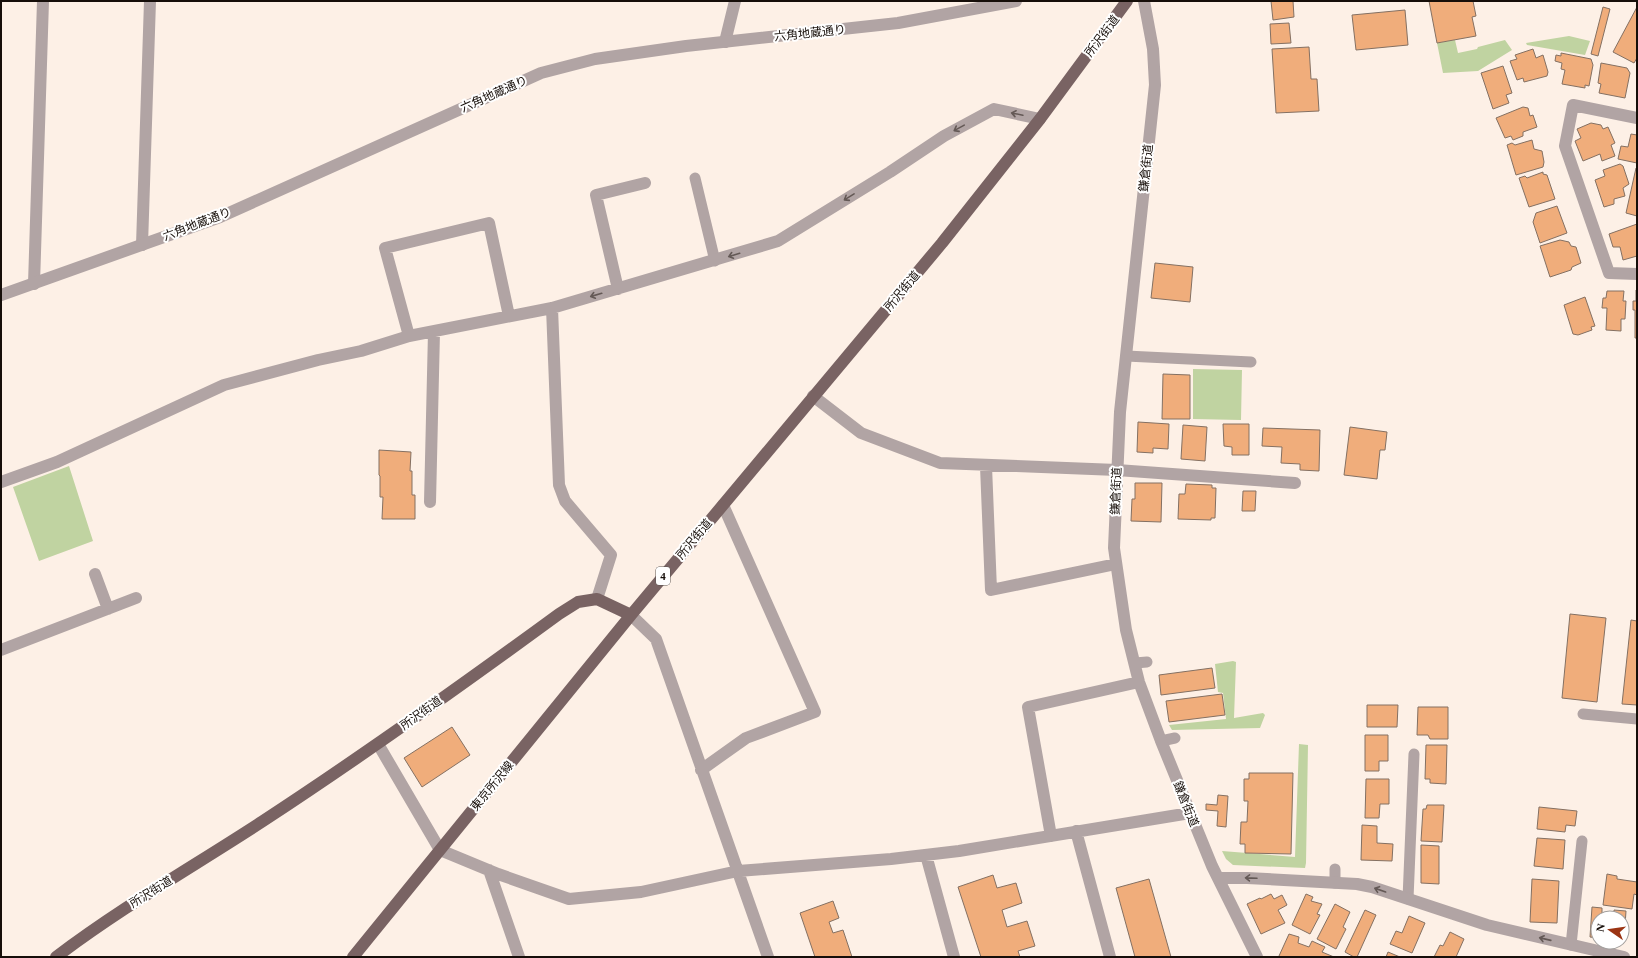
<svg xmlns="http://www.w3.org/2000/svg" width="1638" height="958" font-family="'Times New Roman','Noto Sans JP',serif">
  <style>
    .green { fill: #c0d3a1 }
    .building { fill: #f0ad7b; stroke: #847062 }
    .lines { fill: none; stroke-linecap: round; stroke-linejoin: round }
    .service { stroke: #b1a4a4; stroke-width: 11 }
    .minor { stroke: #b1a4a4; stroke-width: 12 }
    .tertiary { stroke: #b1a4a4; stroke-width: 12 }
    .primary { stroke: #796363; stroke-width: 12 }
    .oneway { stroke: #645956 }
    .labels { text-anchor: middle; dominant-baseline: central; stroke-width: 4; stroke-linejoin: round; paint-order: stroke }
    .shield { fill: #fff; stroke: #5c5653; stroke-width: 1 }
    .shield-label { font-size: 11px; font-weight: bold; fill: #160e09 }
    .street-label { font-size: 12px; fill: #160e09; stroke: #fff }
  </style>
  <rect width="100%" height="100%" fill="#fdf0e6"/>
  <path class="green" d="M1569,36L1590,41L1585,55L1527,45L1526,43Z
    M1455,40L1458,53L1477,49L1478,47L1505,40L1512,50L1478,71L1443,73L1437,43Z
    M1193,369L1242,370L1241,420L1193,419Z
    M69,466L93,541L39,561L13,487Z
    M1233,661L1236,662L1234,718L1263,713L1265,715L1260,728L1172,730L1169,725L1226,719L1223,693L1218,692L1215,664Z
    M1299,744L1308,745L1306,863L1305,868L1233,865L1226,859L1222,851L1295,857Z"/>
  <path class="building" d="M1271,1H1293L1294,17L1273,20Z
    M1429,1H1473L1476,16L1472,17L1476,36L1437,43Z
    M1603,7L1610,9L1598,56L1591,54Z
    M1637,7V58L1634,63L1613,52Z
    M1405,10L1408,45L1356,50L1352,15Z
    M1289,23L1291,43L1271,44L1270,24Z
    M1309,47L1311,79H1317L1319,111L1276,113L1272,49Z
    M1533,49L1536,58L1543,55L1548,72L1547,76L1524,82L1523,78L1517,80L1510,61L1517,59L1515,55Z
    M1561,53L1591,59L1593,65L1589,86L1585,85V88L1562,84L1565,70L1561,69L1562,63L1555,61L1556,55L1561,56Z
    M1601,63L1627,68L1630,73L1625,98L1599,93L1601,84L1598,83Z
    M1503,66L1512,93L1506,95L1509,103L1493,109L1481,73Z
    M1523,107L1528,108L1530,116L1533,115L1537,127L1523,132V136L1513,140L1511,136L1505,138L1496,118Z
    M1591,123L1601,125L1603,129L1608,127L1615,143L1611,145L1615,156L1602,161L1600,154L1583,161L1575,141L1581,138L1577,129Z
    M1631,134L1637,135V163L1618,159L1621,146L1628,147Z
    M1532,140L1534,149L1542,151L1544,162L1543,167L1516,175L1507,145L1512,143L1515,145Z
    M1620,164L1623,166L1629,184L1623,188L1625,196L1614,199V204L1604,207L1595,180L1605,176L1603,170Z
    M1636,168H1637V216L1626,213Z
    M1543,172V174L1547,175L1555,199L1529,207L1519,178L1525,176L1527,178Z
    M1557,206L1567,233L1540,243L1533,222L1536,213Z
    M1637,224V256L1623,260L1620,247H1613L1609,234Z
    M1560,240L1569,242L1571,246L1576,247L1581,263L1572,267L1571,270L1550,277L1540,246Z
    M1155,263L1193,267L1190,302L1151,298Z
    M1636,290H1637V338H1635V310H1633V301H1636Z
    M1607,291H1624L1623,301H1626L1625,319H1621V331L1606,330L1607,308H1602L1603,298H1606Z
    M1585,297L1595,326L1591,327L1592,330L1578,335L1573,334L1564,305Z
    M1163,374L1190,375V419H1162Z
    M1138,422L1169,424L1168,449L1153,448V453L1137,452Z
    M1223,424H1249V455H1232V447L1224,446Z
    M1183,425L1207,427L1205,461L1181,459Z
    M1350,427L1387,432L1385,450H1380L1377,479L1344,475Z
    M1263,428L1320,430L1319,471L1300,470V464L1281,463L1282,447L1262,446Z
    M379,450L411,452L410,471H412V495H415V519H382L383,497H380V476L379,475Z
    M1135,483H1162L1161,522L1131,521L1132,499H1135Z
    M1186,484L1212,485V488H1216L1215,518H1211V520L1178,519L1179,494H1185Z
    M1243,491H1256L1255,511H1242Z
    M1570,614L1606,618L1597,702L1562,698Z
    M1631,620L1637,621V705L1622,704Z
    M1212,668L1215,688L1161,695L1159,675Z
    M1222,694L1225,715L1169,722L1166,701Z
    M1367,705H1398L1397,727H1367Z
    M1418,707H1448V739H1430L1428,735H1417Z
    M452,727L470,755L422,787L404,758Z
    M1365,735H1388V761H1379V771H1365Z
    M1426,745H1447L1446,784L1430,783V779H1425Z
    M1249,773H1293L1291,854L1245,853V844H1240L1241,822H1247L1248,801H1244V779H1249Z
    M1366,779H1389V804H1380L1379,818H1365Z
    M1218,795L1228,796L1226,827L1217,826L1218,811L1206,810V804L1217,805Z
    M1427,805H1444L1442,842L1421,841L1423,809H1426Z
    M1539,807L1577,811L1575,826L1566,825L1565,832L1537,829Z
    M1362,825L1377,826V843L1393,844L1392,861L1361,860Z
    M1537,838L1565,840L1563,869L1534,866Z
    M1421,845L1439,846V884L1421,883Z
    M1607,874L1617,876V879L1637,882V895L1634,894L1632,909L1603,905Z
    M993,875L997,888L1016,883L1022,903L1002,910L1007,927L1027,921L1035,946L1018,951L1020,957H981L958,887Z
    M1149,879L1171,957H1135L1116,888Z
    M1532,879L1559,881L1557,923L1530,922Z
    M1271,894L1274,899L1282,895L1287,905L1278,910L1285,923L1261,934L1247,904L1260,898L1261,899Z
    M1306,894L1313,897L1311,901L1322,904L1317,914L1320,915L1310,934L1292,925Z
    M833,901L839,918L829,922L833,933L843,930L852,957H815L800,913Z
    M1335,904L1350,912L1343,927L1346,929L1336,949L1317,939Z
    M1592,907L1602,908V913H1614V910L1626,911L1624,940H1622V918H1598V938L1590,937Z
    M1365,910L1376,915L1357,957H1354L1345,952Z
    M1409,916L1425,923L1412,953L1390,944L1396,931L1402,933Z
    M1450,932L1464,939L1456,957H1434L1440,945L1443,946Z
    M1289,934L1299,937L1298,943L1309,947L1312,941L1325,947L1322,952L1334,957H1280L1279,956Z
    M1388,952L1400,957H1386Z"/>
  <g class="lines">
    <path class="service" d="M695,178L715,261
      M1126,356L1251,362
      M1135,663L1147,662
      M1583,714L1637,719
      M1161,741L1175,738
      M1335,883V869
      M1408,899L1414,754
      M1571,945L1582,841"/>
    <path class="minor" d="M1144,1L1153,49L1155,85L1120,412L1114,548L1126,630L1139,682L1161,741L1212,866L1257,957
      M725,42L735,1
      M1637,118L1573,105L1565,146L1609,273L1637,274
      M142,245L150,1
      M34,284L43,1
      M618,289L596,195L645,183
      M552,308L559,485L565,501L611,555L597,599
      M409,336L385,248L489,223L509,316
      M813,396L861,433L940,463L1117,470L1295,483
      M986,466L991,590L1116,564
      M1,482L57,462L224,385L318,360L361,351L409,336L552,308L778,241L890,172L944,136L994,109L1040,119
      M430,502L434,332
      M95,574L108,609
      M631,615L656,639L768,957
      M1,650L136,598
      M378,744L440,850L498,874L569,899L641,892L738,871L891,859L959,851L1190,813
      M701,770L746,738L815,712L723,505
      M1076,831L1110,957
      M1051,836L1028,707L1139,682
      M926,855L954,957
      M489,870L519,957
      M1218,878H1247L1357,884L1372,887L1487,925L1624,957"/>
    <path class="tertiary" d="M1,295L220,217L541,73L595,59L686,46L898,23L1016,1"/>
    <path class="primary" d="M56,957C122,907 194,866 263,821C364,755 462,685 559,614L578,602L597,599L631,615L942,243L1040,119L1127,1
      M353,957L631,615"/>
  </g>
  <defs><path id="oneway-shaft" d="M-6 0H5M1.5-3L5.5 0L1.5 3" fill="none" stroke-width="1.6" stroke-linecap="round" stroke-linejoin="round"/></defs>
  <g class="oneway">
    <use href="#oneway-shaft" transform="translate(1017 114) rotate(-168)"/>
    <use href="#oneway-shaft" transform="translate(959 128) rotate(151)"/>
    <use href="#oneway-shaft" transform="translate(849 197) rotate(148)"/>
    <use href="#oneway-shaft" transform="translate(734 255) rotate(163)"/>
    <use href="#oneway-shaft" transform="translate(596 295) rotate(164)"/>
    <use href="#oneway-shaft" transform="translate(1251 878) rotate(-178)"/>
    <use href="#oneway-shaft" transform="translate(1380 890) rotate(-161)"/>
    <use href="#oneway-shaft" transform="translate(1545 939) rotate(-167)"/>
  </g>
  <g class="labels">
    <rect class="shield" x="656" y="567" width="14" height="18" rx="3"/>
    <g class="shield-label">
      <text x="663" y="576">4</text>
    </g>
    <g class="street-label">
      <text transform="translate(810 33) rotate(-6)">六角地蔵通り</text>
      <text transform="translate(1102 36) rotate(-53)">所沢街道</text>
      <text transform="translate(494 94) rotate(-24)">六角地蔵通り</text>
      <text transform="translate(1146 168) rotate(-84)">鎌倉街道</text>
      <text transform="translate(197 224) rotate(-21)">六角地蔵通り</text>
      <text transform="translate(902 291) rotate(-50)">所沢街道</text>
      <text transform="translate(1116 491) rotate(-88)">鎌倉街道</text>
      <text transform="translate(694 539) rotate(-50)">所沢街道</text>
      <text transform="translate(421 713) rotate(-36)">所沢街道</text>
      <text transform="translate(492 786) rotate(-51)">東京所沢線</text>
      <text transform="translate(1186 804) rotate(68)">鎌倉街道</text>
      <text transform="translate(151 892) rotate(-32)">所沢街道</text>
    </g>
  </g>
  <rect width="1638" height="958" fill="none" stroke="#160e09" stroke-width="4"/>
  <g transform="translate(1610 930) rotate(283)"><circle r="19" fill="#ffffff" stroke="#a29f9d"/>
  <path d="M0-3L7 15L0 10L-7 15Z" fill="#9b3413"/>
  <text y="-6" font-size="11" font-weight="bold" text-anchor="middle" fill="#160e09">N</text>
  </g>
</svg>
